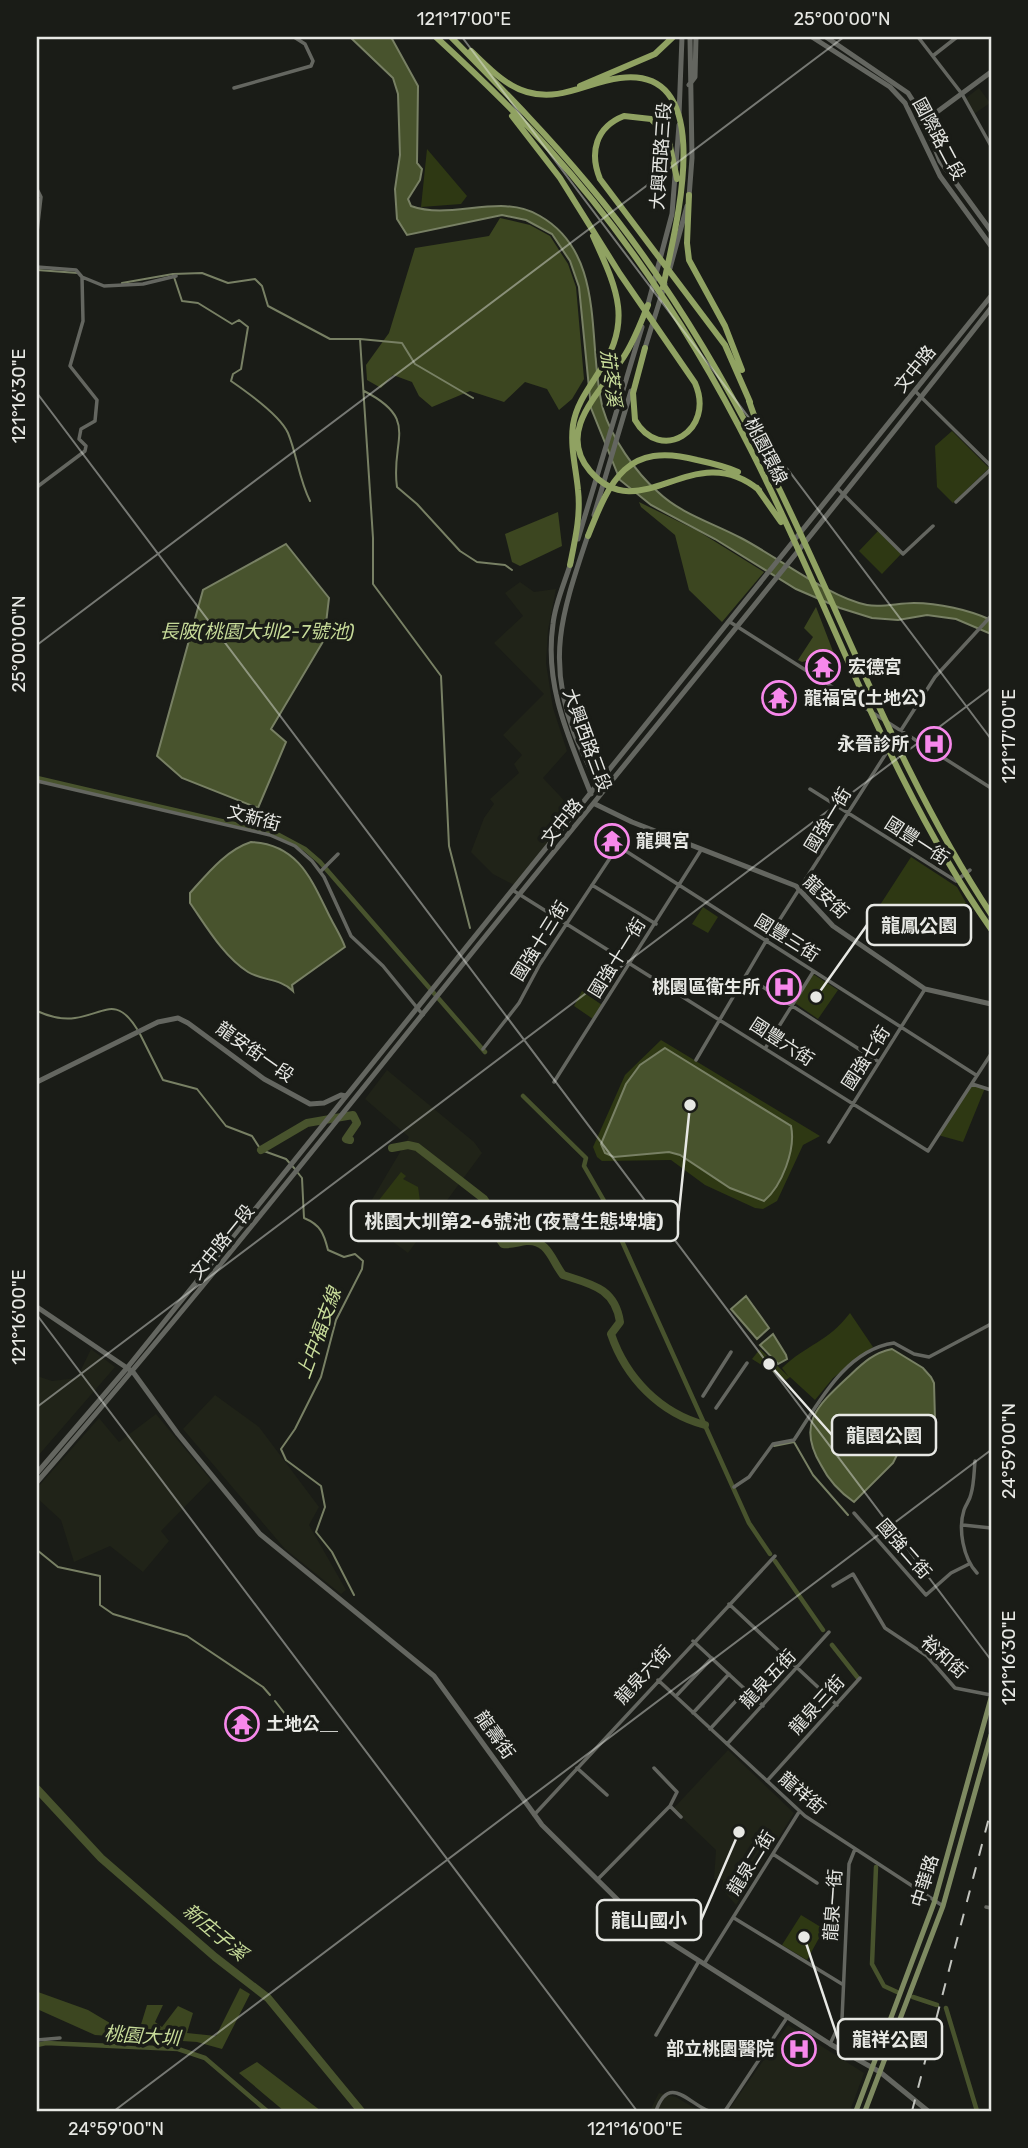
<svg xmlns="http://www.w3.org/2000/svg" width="1028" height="2148" font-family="Rubik,'Noto Sans TC',sans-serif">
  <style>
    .built { fill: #202318 }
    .green { fill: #2e3813 }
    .forest { fill: #3c4620 }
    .water { fill: #48532d; stroke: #788064; stroke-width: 2 }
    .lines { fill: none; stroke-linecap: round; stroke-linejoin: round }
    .stream { stroke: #788064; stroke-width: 2 }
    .canal { stroke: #48532d; stroke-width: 4.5 }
    .river { stroke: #48532d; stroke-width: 8 }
    .street { stroke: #646660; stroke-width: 3.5 }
    .secondary { stroke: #646660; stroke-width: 5 }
    .primary { stroke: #7e8a61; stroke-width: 5 }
    .highway { stroke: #90a262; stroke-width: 6 }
    .rail { stroke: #c2c4bf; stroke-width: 2; stroke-dasharray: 12 12; stroke-linecap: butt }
    .ticks { fill: none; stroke: #e7e8e4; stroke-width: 2; stroke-opacity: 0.45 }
    .labels { text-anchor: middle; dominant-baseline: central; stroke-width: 7; stroke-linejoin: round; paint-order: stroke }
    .street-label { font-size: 18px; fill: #e7e8e4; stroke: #1a1c17 }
    .poi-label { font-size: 18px; font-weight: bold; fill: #e7e8e4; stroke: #1a1c17; text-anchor: start }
    .water-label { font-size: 19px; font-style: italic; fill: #c7db99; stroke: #1a1c17 }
    .leader { fill: none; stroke: #e7e8e4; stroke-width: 2.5 }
    .callout-dot { fill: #e7e8e4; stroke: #1a1c17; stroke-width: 2.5 }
    .callout { fill: #1a1c17; stroke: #e7e8e4; stroke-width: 2.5 }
    .callout-label { font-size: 19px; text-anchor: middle; font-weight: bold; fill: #e7e8e4 }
    .neatline { fill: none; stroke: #e7e8e4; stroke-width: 2.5 }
    .ticks-label { font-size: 18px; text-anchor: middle; fill: #e7e8e4 }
  </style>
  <rect width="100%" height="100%" fill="#1a1c17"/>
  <path class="built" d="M979,88L990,103L974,114L966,98Z
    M520,582L534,592L556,589L548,630L546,663L553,708L567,751L543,778L574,811L514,885L493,874L471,852L484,818L494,804L490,799L519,773L514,764L522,755L503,735L544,694L494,643L523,616L505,593Z
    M387,1070L474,1142L482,1153L408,1253L361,1218L409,1137L365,1099Z
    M91,1349L115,1367L37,1457V1376L52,1381L77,1378Z
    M215,1395L259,1427L319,1507L309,1525L346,1590L341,1594L285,1549L183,1429Z
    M156,1414L211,1480L161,1531L169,1541L143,1572L110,1546L74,1562L61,1520L37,1498V1488L99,1418L119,1442Z
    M728,1750L794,1813L736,1905L722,1889L723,1880L714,1879L716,1850L673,1809Z
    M788,2025L864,2073L850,2111H728Z
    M659,2093L676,2097L699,2111H650Z"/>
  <path class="green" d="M427,149L467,196L461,204L421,207Z
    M952,431L989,468L953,503L937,487L935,446Z
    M878,531L901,554L882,574L859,551Z
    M911,857L957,887L970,910L961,907L948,916L937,941L880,905Z
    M703,907L718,917L708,933L692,924Z
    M813,974L838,990L818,1019L795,1003Z
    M582,991L602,1005L593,1019L574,1006Z
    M661,1040L820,1136L803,1145L777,1201L763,1209L755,1208L705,1185L671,1160L602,1161L597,1157L593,1147L625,1075Z
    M972,1084L985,1088L963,1142L938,1135Z
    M401,1172L406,1176L403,1179L418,1187L420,1201C410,1215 402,1232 383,1230L373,1217L370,1221L365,1218Z
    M850,1313L873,1347L833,1378L815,1400L790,1377L786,1380L752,1359L760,1349L789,1377L782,1368C807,1344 827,1343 850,1313Z
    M801,1915L824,1929L807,1960L782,1945Z"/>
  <path class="forest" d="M500,218L530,225L550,236L568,264L576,287L584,379L572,399L559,410L547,389L525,382L504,402L470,391L432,407L419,396L412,382L393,375L381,388L367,380L366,365L389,333L415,248L489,236Z
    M639,502L698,531L764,572L722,622L689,590L675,535L641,507Z
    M558,512L562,546L520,566L512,562L505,534Z
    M816,607L834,654L802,662L798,660L813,637L804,628Z
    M240,1988L250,1994L222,2049L197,2042L95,2035L37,2009L38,1992L88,2010L115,2026L139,2031L147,2005H163L155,2022L162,2027L178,2006L193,2013L187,2033L216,2036Z
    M257,2062L321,2111H284L239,2073Z"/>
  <path class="water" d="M350,37H391L418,86L417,163L422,169L420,180L408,199L411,206C452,221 500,192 540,216C608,255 586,345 603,409C611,437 636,473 658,492C681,514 713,523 741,538C776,556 830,598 867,605C882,608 898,603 914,603C938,603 970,610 991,620V634L956,619L927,615L898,620L872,618L840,608L796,589L715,539L651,505L620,480L591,408L579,287L570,261L552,234L526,220L502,215L407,235L397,219L395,189L400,155L398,94L393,78Z
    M286,544L329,598L324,640L271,729L286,742L258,808L182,778L157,756L203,590Z
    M251,842C299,844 312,881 330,917C335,927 341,936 345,947L292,985L293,991C280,978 263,981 248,972C224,957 206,926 190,903V893C207,874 226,850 251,842Z
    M665,1048L791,1126C796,1149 782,1186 764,1201L730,1188L680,1155L669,1152L614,1157L605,1153L601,1144L626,1084L640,1065Z
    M746,1296L769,1328L757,1339L731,1309Z
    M773,1334L786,1355L787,1359L778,1364L760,1345Z
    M892,1349L923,1368L931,1377L934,1383L935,1420L930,1428L906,1437L893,1463L854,1502C841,1493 828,1479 821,1465C797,1425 816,1407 847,1378C861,1365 872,1353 892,1349Z"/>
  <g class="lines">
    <path class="stream" d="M37,270L78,273
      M174,277L182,301L198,303L232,324L239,320L248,327L241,369L233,374L231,381C247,392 280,415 288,433C297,455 299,479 310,501
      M122,283L173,274L202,273L228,283L255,279L262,286L268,306L330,339H360L373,538V584L441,676L449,846L470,928
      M360,339L402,343L415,364L473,398
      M364,391C421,420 390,440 397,487L417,504L460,551L477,562L505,565L512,570
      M37,1011C48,1016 62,1020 75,1018C104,1014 116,995 137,1029
      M140,1034L163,1080L197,1089L226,1126L252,1136L261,1150L286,1159L295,1169
      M298,1173L302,1178L304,1218C321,1225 324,1234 328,1250L344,1257L355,1254L363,1261L362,1269L336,1320L321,1377L295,1429L281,1449L286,1460L321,1486L325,1507L316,1532L332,1552L354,1595
      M774,1446L794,1442L813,1475L848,1515
      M37,1550L58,1567L100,1576V1605L113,1614L187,1636L263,1687L270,1695
      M275,1701L289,1719"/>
    <path class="canal" d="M37,778L277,834L305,849L320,862L485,1052
      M523,1096L586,1158L584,1166L603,1199L749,1523L770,1554
      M775,1561L823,1630
      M832,1645L858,1678
      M876,1867L872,1964L884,1986L897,1992
      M913,1997L937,2005
      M946,2008L977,2111
      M37,2045L46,2043L178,2049L205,2058L267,2111"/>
    <path class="river" d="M392,1148L408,1145L417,1147L484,1199C495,1213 488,1226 503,1244C511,1245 518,1242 526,1241C548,1239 552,1261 563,1275C591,1284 615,1288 620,1322L611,1334C626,1378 660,1413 705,1425
      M261,1150L307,1123L353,1115L357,1123L346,1139L350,1140
      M37,1789L101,1858L215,1957L268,1998L361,2111"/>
    <path class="street" d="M918,37L962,94L991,146
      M934,55L957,37
      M234,88L311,66L313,61L305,44L294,37
      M37,189L41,197L37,232
      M37,267L76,270L82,277L83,321L70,366L97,400L95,421L81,429L79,439L86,446L85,451L37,487
      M82,277L104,286L143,284L176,276
      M915,391L991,466
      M837,488L903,554L933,526
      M956,502L991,469
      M730,622L991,788
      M37,781L270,835L295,846L312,861L324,877L351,936L383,966L423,1015
      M810,789L956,881L970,870
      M321,871L338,854
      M592,885L656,924
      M514,891L928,1151L991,1054
      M746,976L879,1062
      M766,1047L813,972
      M483,1049L519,1003L540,964L618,846L976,1075
      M696,1060L766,941L935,677L991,616
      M554,1082L701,850
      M972,1084L991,1090
      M829,1142L925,989
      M991,1345V1342
      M703,1396L731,1352
      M716,1408L747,1363
      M975,1461C974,1472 974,1484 971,1494C970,1500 966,1504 964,1510C958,1529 963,1558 977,1573
      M734,1487L749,1477L773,1444L794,1440C818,1404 845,1350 894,1343L914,1354L929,1357L991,1324
      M854,1513L926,1595L951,1573L969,1564
      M963,1525L991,1528
      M833,1586L853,1574L885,1628L927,1656L955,1688L991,1695
      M729,1604L837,1705
      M693,1641L763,1706
      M658,1680L805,1816L943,1906
      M676,1696L712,1658
      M693,1713L729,1674
      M710,1729L746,1690
      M727,1744L829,1632
      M577,1768L607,1795
      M654,1768L677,1792L670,1806
      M767,1781L860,1678
      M534,1815L775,1556
      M773,1854L817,1883
      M597,1880L670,1806L681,1817
      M986,1907L991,1908
      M734,1918L842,1984
      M704,1964L799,1812
      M656,2035L699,1961
      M37,2040L60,2038
      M830,2044L842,2019L849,1864L855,1849
      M656,2111C669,2073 689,2104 709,2111
      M725,2111L788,2016"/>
    <path class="secondary" d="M812,37L890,87L905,103L940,176L991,246
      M826,37L908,93L922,115L940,161L991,231
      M689,85L695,77L696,37
      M679,115L682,37
      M922,123L991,72
      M689,197L692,158L690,37
      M670,268L687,206
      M647,308L672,214L679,125
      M644,351L665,284
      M594,515L631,391
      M588,535C564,608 545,656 574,733C581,751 591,768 598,787
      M578,539L642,327
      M571,562C565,582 555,603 553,624C544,686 569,738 591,794
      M595,804L632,822L796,886L833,926L925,989L991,1004
      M37,1082L158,1022L178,1018L188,1023L264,1079L310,1104L324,1103L341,1095L346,1096
      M37,1307L133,1372L178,1434L260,1534L434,1676L542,1825L632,1914L668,1941L830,2044L880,2072L928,2111
      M37,1473L127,1368L991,296
      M37,1482C187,1310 328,1131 471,954C645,739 821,526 991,308"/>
    <path class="primary" d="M856,2111L934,1903L991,1698
      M865,2111L943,1906L991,1735"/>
    <path class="highway" d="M436,37C475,73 514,110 549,149C630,239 699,346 753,454C833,612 889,784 991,929
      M451,37C498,85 545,132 588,184C656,265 712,356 760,450C839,604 895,769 991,914
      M471,51C487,66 505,86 527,92C561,102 587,82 620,78C722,65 673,236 663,287
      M580,86L655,54L673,37
      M512,116L560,178L620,274L695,383C716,431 660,464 635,420L633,393L645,348
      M677,179L668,137L651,119L624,116C596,127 589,152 600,179L725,345L750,402
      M689,195L687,243L689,260L725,326L742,370
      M648,305C641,322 634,342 623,358C602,391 555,430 590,471C641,530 693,436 759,490
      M749,401L771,463
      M757,488L781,522
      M588,536C610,480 627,441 697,460C711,463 725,466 738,472
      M570,565C575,540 581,515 578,490C576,468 570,447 573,425C576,405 588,389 599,372C634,321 616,287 593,236"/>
    <path class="rail" d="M912,2111L991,1810"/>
  </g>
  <path class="ticks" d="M462,37L991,739M37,393L991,1660M37,645L844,37M37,1315L637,2111M37,1407L991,688M114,2111L991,1450"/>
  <defs>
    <g id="temple-ring" transform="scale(1.75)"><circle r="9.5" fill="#1a1c17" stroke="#f788eb" stroke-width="1.5"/><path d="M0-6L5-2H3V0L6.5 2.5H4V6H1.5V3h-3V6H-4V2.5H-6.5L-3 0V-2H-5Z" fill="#f788eb"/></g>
    <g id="hospital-ring" transform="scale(1.75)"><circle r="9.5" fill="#1a1c17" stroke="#f788eb" stroke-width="1.5"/><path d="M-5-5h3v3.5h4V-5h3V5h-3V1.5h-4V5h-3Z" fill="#f788eb"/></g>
  </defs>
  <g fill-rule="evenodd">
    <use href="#temple-ring" x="823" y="667"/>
    <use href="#temple-ring" x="779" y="698"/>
    <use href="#hospital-ring" x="934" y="744"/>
    <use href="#temple-ring" x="612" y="841"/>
    <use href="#hospital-ring" x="784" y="987"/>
    <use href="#temple-ring" x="242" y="1724"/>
    <use href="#hospital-ring" x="799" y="2049"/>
  </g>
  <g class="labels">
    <g class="street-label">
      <text transform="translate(939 139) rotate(62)">國際路二段</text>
      <text transform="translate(661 156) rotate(-86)">大興西路三段</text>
      <text transform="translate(915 369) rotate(-51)">文中路</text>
      <text transform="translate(766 451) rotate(63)">桃園環線</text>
      <text transform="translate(587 740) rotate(70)">大興西路三段</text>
      <text transform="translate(254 818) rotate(15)">文新街</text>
      <text transform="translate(828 820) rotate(-59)">國強一街</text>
      <text transform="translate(562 822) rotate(-51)">文中路</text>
      <text transform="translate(917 841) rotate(33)">國豐一街</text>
      <text transform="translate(826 897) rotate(43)">龍安街</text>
      <text transform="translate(787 938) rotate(32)">國豐三街</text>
      <text transform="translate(540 941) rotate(-58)">國強十三街</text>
      <text transform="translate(617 958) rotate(-58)">國強十一街</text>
      <text transform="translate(782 1042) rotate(33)">國豐六街</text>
      <text transform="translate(255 1052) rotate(35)">龍安街一段</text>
      <text transform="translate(866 1058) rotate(-57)">國強七街</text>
      <text transform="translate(222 1242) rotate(-51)">文中路一段</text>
      <text transform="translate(904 1549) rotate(49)">國強二街</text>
      <text transform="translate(944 1657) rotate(41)">裕和街</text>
      <text transform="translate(643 1675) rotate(-47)">龍泉六街</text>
      <text transform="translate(768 1679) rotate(-47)">龍泉五街</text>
      <text transform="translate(817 1705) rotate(-48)">龍泉三街</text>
      <text transform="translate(495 1735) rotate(55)">龍壽街</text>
      <text transform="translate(802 1793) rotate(40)">龍祥街</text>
      <text transform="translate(751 1863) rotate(-58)">龍泉二街</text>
      <text transform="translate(925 1881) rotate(-73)">中華路</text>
      <text transform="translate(833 1905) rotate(-86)">龍泉一街</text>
    </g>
    <g class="poi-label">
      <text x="848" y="667">宏德宮</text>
      <text x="804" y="698">龍福宮(土地公)</text>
      <text x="909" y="744" text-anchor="end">永晉診所</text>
      <text x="636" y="841">龍興宮</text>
      <text x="760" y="987" text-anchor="end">桃園區衛生所</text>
      <text x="266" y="1724">土地公＿</text>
      <text x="774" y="2049" text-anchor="end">部立桃園醫院</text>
    </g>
    <g class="water-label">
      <text transform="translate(611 378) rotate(83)">茄苳溪</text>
      <text x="257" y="631">長陂(桃園大圳2-7號池)</text>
      <text transform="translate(319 1333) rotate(-70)">上中福支線</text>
      <text transform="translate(215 1932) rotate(40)">新庄子溪</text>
      <text transform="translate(142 2036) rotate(4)">桃園大圳</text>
    </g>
  </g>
  <path class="leader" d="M816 997L867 925M690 1105L678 1221M769 1364L832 1435M739 1832L701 1920M804 1937L838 2039"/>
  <g class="callout-dot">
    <circle cx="816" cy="997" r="7"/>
    <circle cx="690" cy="1105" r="7"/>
    <circle cx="769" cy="1364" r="7"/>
    <circle cx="739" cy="1832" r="7"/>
    <circle cx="804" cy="1937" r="7"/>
  </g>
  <g class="callout">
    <rect x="867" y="905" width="104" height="40" rx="7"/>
    <rect x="351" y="1201" width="327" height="40" rx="7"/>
    <rect x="832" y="1415" width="104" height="40" rx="7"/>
    <rect x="597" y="1900" width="104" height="40" rx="7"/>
    <rect x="838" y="2019" width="104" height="40" rx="7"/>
  </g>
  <g class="callout-label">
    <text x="919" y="932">龍鳳公園</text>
    <text x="514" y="1228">桃園大圳第2-6號池 (夜鷺生態埤塘)</text>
    <text x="884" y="1442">龍園公園</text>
    <text x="649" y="1927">龍山國小</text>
    <text x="890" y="2046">龍祥公園</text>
  </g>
  <rect width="1028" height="2148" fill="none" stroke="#1a1c17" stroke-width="77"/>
  <rect x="38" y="38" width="952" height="2072" class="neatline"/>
  <g class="ticks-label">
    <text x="464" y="25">121°17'00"E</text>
    <text x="842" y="25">25°00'00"N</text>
    <text transform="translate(19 396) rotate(-90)" y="6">121°16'30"E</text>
    <text transform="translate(19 644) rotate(-90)" y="6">25°00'00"N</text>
    <text transform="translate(1009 736) rotate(-90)" y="6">121°17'00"E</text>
    <text transform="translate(19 1317) rotate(-90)" y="6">121°16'00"E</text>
    <text transform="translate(1009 1451) rotate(-90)" y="6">24°59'00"N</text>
    <text transform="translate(1009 1658) rotate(-90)" y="6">121°16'30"E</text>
    <text x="116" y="2135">24°59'00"N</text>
    <text x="635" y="2135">121°16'00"E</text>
  </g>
</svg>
